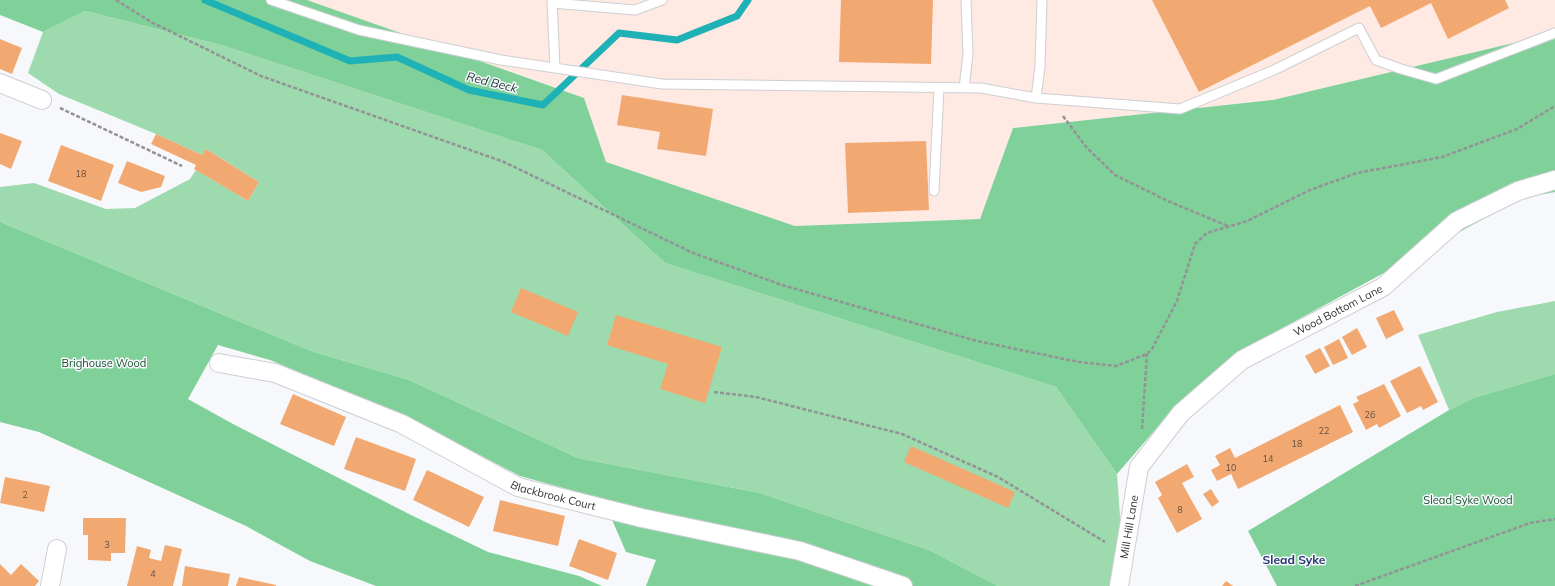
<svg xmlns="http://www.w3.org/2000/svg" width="1555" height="586" font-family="Mulish,sans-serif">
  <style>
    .industrial { fill: #fee9e3 }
    .green { fill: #9ddaae }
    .forest { fill: #80d199 }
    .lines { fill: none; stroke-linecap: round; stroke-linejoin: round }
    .stream { stroke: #1eb1b5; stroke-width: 7 }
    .building { fill: #f2a971 }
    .service-casing { stroke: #cecfd3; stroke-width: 11 }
    .minor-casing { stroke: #cecfd3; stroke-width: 20 }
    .path { stroke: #939396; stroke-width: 2.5; stroke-dasharray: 4 2; stroke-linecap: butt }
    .service { stroke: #fff; stroke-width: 9 }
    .minor { stroke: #fff; stroke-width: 18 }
    .labels { text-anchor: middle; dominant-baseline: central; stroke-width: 3; stroke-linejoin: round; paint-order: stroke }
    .number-label { font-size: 9px; fill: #614f42 }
    .street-label { font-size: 11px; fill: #313133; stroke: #f7f8fc }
    .park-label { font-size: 11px; fill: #16512e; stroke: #f7f8fc }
    .water-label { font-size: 12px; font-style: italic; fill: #1d3434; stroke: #f7f8fc }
    .neighbourhood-label { font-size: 12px; font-weight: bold; fill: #24366e; stroke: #f7f8fc }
  </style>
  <rect width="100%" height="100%" fill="#f7f8fc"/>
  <path class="industrial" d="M307,0H1555V33L1273,100L1013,128L980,219L795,226L606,162L584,98Z"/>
  <path class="green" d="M85,11L221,45L542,150L665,263L1056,387L1117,474L1121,530L1109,586H998L929,550L760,493L578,458L409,380L311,351L5,224L0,221V187L34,183L106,209L135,208L190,179L196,170L248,201L259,182L206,149L202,155L156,134L59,94L28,73L43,32Z
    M1555,301V374L1473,398L1449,410L1418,335L1497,312Z"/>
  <path class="forest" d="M0,0H307L584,98L606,162L795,226L980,219L1013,128L1273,100L1555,33V192L1522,198L1242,350L1174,408L1117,474L1056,387L665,263L542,150L221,45L85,11L43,32L0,15Z
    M0,221L5,224L311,351L409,380L578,458L760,493L929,550L998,586H646L656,560L626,552L603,499L520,476L406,417L270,360L218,345L188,399L233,424L411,515L488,552L579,576L602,586H376L310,561L246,526L39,432L0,422Z
    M1555,374V586H1277L1248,531L1449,410L1473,398Z"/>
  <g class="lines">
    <path class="stream" d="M205,0L350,61L397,57L469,90L543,105L619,33L677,40L737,16L748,0"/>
  </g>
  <path class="building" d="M841,0H933L931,64L839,62Z
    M1152,0H1505L1509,8L1448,39L1431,3L1381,28L1370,6L1199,92Z
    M0,39L22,48L12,74L0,69Z
    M622,95L713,109L706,156L657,149L660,132L617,125Z
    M0,133L22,141L11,169L0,164Z
    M156,134L202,155L206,149L259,182L248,201L194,169L196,165L151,144Z
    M926,141L929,210L848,213L845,143Z
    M61,145L114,165L101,201L48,181Z
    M127,161L165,176L161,187L141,192L118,183Z
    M521,288L578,312L568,336L511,312Z
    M1394,310L1404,330L1386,339L1376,318Z
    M616,315L722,347L705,403L660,389L668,364L607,345Z
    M1357,328L1367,347L1352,355L1342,337Z
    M1339,339L1348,358L1333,365L1324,347Z
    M1320,348L1330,366L1315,374L1305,356Z
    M1420,366L1438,402L1423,410L1421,406L1407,413L1390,381Z
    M1384,384L1401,416L1379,428L1377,424L1366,430L1353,404L1359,401L1356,397Z
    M293,394L346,417L334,446L280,424Z
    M1340,405L1353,432L1238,489L1231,474L1217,481L1211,470L1220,465L1215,456L1230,448L1235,458Z
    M356,437L416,459L405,491L344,469Z
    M911,446L1015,492L1008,508L904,462Z
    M1187,464L1194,477L1182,483L1202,519L1177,533L1158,498L1162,495L1155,482Z
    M427,470L484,497L469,527L413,500Z
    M5,477L50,486L44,512L0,503Z
    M1211,489L1219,502L1212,507L1203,494Z
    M500,500L565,516L558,546L493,531Z
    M83,518H126L125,553H111V561L88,560V535H83Z
    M579,539L617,553L608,580L569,566Z
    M165,545L182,549L173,586H127L137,546L151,550L149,558L161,561Z
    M0,564L11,575L21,564L39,581L35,586H0Z
    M185,566L230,574L228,586H182Z
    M239,577L276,585V586H236Z
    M1226,581L1233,586H1222Z"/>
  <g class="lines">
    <g class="service-casing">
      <path id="service" d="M271,0L359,30L501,60L662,84L981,88L1036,98L1180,109L1274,70L1359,28L1376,60L1401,69L1436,79L1555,33
        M552,0L555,68
        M552,3L635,10L662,0
        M964,88L968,54L966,0
        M1036,98L1040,66L1042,0
        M934,191L939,88"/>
    </g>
    <g class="minor-casing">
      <g id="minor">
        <path d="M0,83L42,100"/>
        <path id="s1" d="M219,363L275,373L402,424L518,487L642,518L800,551L903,586"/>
        <path d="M50,586L57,549"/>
        <path id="s2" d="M1119,586L1139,467L1181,413L1242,360L1383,287L1457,221L1518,191L1555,180"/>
      </g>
    </g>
    <path class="path" d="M116,0L151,22L261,76L504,162L693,253L782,285L977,341L1079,362L1116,366L1147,354L1152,349L1177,301L1195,244L1207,233L1247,221L1310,190L1357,173L1442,157L1517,129L1555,106
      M60,108L182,166
      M1063,116L1087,148L1115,175L1170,202L1228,226
      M714,392L756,397L902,434L998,477L1105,542
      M1142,429L1147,354
      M1355,586L1530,523L1555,519"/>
    <use href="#service" class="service"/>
    <use href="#minor" class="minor"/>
  </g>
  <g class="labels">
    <g class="number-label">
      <text x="81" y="173">18</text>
      <text x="1370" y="414">26</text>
      <text x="1324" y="430">22</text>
      <text x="1297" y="443">18</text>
      <text x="1268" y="458">14</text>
      <text x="1231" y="467">10</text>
      <text x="25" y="494">2</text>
      <text x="1180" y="509">8</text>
      <text x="107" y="544">3</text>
      <text x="153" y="573">4</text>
    </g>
    <g class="street-label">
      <text stroke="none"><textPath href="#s2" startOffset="378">Wood Bottom Lane</textPath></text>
      <text stroke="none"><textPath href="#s1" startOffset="362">Blackbrook Court</textPath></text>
      <text stroke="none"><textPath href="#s2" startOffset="60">Mill Hill Lane</textPath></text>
    </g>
    <g class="park-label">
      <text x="104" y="363">Brighouse Wood</text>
      <text x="1468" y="500">Slead Syke Wood</text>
    </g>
    <g class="water-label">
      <text transform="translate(492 82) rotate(14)">Red Beck</text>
    </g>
    <g class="neighbourhood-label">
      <text x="1294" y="559">Slead Syke</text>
    </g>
  </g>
</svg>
